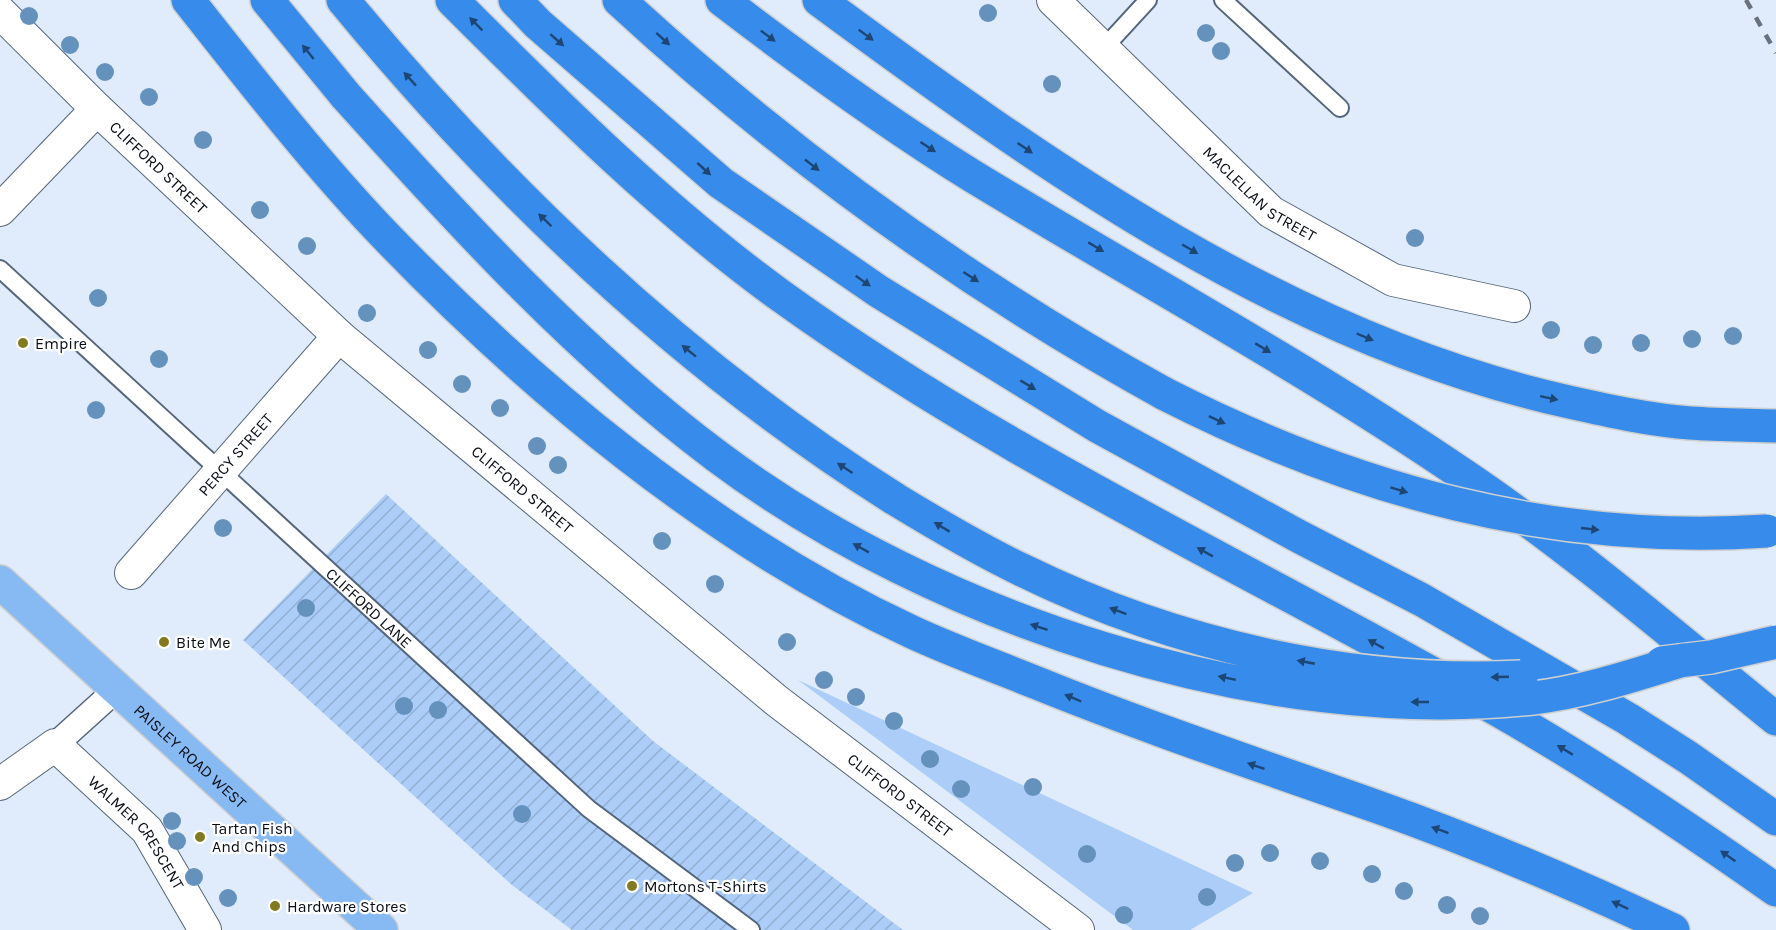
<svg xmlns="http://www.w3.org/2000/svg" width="1776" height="930" font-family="Karla,sans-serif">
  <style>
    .grass { fill: #abcdf7 }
    .garden { fill: url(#garden-furrows) }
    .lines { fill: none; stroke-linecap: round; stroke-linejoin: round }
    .service-casing { stroke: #54657b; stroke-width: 20 }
    .pedestrian-casing { stroke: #54657b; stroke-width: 27 }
    .minor-casing { stroke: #54657b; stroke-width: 34 }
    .primary-casing { stroke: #cdcfd0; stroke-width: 36 }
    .motorway-casing { stroke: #cdcfd0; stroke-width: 36 }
    .service { stroke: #fff; stroke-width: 16 }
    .pedestrian { stroke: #fff; stroke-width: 24 }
    .minor { stroke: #fff; stroke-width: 32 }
    .primary { stroke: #87b9f3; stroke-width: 33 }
    .motorway { stroke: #378beb; stroke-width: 33 }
    .rail { stroke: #68717c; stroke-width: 4.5; stroke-dasharray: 10 10; stroke-linecap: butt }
    .motorway-bridge-casing { stroke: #cdcfd0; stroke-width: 36; stroke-linecap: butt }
    .motorway-bridge { stroke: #378beb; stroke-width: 33 }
    .tree { fill: #6591bd }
    .oneway { fill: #1d4675 }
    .poi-dot { fill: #827a1f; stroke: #fff; stroke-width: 2 }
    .labels { text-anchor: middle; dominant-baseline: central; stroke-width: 4.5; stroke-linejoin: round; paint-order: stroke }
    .street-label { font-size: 16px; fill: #070d15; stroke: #fff }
    .poi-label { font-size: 16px; fill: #070d15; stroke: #fff; text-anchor: start }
  </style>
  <defs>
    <pattern id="garden-furrows" width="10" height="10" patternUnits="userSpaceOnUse" patternTransform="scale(1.5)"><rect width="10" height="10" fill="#abcdf7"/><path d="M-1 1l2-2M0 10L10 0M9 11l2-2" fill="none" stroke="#92afd3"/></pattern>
  </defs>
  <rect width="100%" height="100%" fill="#e0ecfb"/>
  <path class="grass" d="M798,680L1253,893L1190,930H1133Z"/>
  <path class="garden" d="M386,494L653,741L903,930H572L512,885L243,640Z"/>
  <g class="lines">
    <g class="service-casing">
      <g id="service">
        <path d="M1223,0L1340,108"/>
        <path d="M1103,49L1148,0"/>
        <path id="s1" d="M0,269L589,809L751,930"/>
      </g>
    </g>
    <g class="pedestrian-casing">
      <path id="pedestrian" d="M55,745L117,689"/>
    </g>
    <g class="minor-casing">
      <g id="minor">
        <path id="s2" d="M1053,0L1271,212L1393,280L1514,306"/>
        <path id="s3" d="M0,12L97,109L339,336L777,701L1078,930"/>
        <path d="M0,210L97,109"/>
        <path id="s4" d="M131,573L339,336"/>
        <path id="s5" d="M0,784L55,745L147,830L205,930"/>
      </g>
    </g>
    <g class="primary-casing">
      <g id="primary">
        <path id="s6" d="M0,582L381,930"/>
      </g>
    </g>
    <g class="motorway-casing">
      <path id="motorway" d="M188,0C249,77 310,156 378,228C529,386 712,539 912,632C953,651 995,666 1037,683C1148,728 1262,766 1375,806C1477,842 1575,884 1673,930
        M267,0L346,96
        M343,0C501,192 684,366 895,499
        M452,0C556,104 661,209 781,296C1014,464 1279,582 1527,727C1612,777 1695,833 1776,890
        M515,0L538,24L721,183L878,291L1097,426L1300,537L1422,600L1628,719L1689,758L1776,819
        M619,0C785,153 967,285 1165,394
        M722,0C803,62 887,123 974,177C1137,276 1305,367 1462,474C1572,548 1674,636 1776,719
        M819,0C1047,168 1288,340 1569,402C1609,411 1650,420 1690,423C1719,425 1748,425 1776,426"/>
    </g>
    <use href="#service" class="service"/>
    <use href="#pedestrian" class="pedestrian"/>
    <use href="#minor" class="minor"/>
    <use href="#primary" class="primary"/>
    <use href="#motorway" class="motorway"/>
    <path class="rail" d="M1746,0L1776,53"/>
    <g class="motorway-bridge-casing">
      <path id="motorway-bridge" d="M346,96C461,224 580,354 718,457C933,618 1264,728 1533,698C1584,692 1635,675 1683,660
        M1165,394C1356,491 1552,545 1767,531
        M895,499C936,524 978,549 1022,570C1175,645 1350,685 1521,677
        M1662,663L1711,657L1776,642"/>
    </g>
    <use href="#motorway-bridge" class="motorway-bridge"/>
  </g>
  <g class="tree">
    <circle cx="988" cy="13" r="9"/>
    <circle cx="29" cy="16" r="9"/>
    <circle cx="1206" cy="33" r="9"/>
    <circle cx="70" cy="45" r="9"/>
    <circle cx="1221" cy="51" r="9"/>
    <circle cx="105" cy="72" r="9"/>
    <circle cx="1052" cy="84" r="9"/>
    <circle cx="149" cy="97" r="9"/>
    <circle cx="203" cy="140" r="9"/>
    <circle cx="260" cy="210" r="9"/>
    <circle cx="1415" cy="238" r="9"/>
    <circle cx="307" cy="246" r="9"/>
    <circle cx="98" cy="298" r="9"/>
    <circle cx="367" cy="313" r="9"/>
    <circle cx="1551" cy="330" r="9"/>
    <circle cx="1733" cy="336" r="9"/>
    <circle cx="1692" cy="339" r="9"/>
    <circle cx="1641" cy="343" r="9"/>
    <circle cx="1593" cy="345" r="9"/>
    <circle cx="428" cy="350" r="9"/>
    <circle cx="159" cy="359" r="9"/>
    <circle cx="462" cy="384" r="9"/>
    <circle cx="500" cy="408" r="9"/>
    <circle cx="96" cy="410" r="9"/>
    <circle cx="537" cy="446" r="9"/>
    <circle cx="558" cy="465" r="9"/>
    <circle cx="223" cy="528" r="9"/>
    <circle cx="662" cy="541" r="9"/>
    <circle cx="715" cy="584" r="9"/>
    <circle cx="306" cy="608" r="9"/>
    <circle cx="787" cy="642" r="9"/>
    <circle cx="824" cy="680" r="9"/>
    <circle cx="856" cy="697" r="9"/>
    <circle cx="404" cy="706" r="9"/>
    <circle cx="438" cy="710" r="9"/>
    <circle cx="894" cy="721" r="9"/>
    <circle cx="930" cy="759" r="9"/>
    <circle cx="1033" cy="787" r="9"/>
    <circle cx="961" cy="789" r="9"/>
    <circle cx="522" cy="814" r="9"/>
    <circle cx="172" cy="821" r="9"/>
    <circle cx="177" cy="841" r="9"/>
    <circle cx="1270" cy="853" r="9"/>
    <circle cx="1087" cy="854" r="9"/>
    <circle cx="1320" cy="861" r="9"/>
    <circle cx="1235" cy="863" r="9"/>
    <circle cx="1372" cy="874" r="9"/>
    <circle cx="194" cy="877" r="9"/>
    <circle cx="1404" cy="891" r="9"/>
    <circle cx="1207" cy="897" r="9"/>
    <circle cx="228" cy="898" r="9"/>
    <circle cx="1447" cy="905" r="9"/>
    <circle cx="1124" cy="915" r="9"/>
    <circle cx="1480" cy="916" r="9"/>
  </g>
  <defs><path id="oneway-solid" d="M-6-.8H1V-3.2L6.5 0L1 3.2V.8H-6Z" transform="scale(1.5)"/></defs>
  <g class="oneway">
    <use href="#oneway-solid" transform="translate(476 24) rotate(-135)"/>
    <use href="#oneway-solid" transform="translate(866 35) rotate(36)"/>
    <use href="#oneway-solid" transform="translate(768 36) rotate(37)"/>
    <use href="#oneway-solid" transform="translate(663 39) rotate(42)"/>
    <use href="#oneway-solid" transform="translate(557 40) rotate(41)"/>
    <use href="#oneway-solid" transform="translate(308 52) rotate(-129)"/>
    <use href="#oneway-solid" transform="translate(410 79) rotate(-132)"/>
    <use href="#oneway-solid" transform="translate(928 147) rotate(33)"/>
    <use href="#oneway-solid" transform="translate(1025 148) rotate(34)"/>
    <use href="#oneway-solid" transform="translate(812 165) rotate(38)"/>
    <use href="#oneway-solid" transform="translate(704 169) rotate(42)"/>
    <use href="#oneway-solid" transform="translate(545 220) rotate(-136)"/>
    <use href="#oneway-solid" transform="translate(1096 247) rotate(31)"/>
    <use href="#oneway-solid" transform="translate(1190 249) rotate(30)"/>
    <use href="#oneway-solid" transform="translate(971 277) rotate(33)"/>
    <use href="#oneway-solid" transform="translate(863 281) rotate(35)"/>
    <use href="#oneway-solid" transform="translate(1365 337) rotate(23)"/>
    <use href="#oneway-solid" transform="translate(1263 348) rotate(31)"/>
    <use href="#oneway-solid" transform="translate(689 351) rotate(-141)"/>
    <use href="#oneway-solid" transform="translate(1028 385) rotate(31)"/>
    <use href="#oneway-solid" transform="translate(1549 398) rotate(12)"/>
    <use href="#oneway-solid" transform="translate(1217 420) rotate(25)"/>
    <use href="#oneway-solid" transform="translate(845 468) rotate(-147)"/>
    <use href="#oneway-solid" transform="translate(1399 490) rotate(17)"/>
    <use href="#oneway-solid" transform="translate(942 527) rotate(-149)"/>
    <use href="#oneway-solid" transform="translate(1590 529) rotate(6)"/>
    <use href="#oneway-solid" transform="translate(861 548) rotate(-151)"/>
    <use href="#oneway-solid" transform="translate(1205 552) rotate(-151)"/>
    <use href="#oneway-solid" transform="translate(1118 611) rotate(-159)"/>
    <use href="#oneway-solid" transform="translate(1039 627) rotate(-162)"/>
    <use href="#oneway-solid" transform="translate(1376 644) rotate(-151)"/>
    <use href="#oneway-solid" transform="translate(1306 662) rotate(-169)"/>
    <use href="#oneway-solid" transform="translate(1500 677) rotate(178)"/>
    <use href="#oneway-solid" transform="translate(1227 678) rotate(-168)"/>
    <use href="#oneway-solid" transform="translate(1073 698) rotate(-157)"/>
    <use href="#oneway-solid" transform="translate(1420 702) rotate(180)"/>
    <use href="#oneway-solid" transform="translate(1565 750) rotate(-149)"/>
    <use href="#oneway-solid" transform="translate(1256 766) rotate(-161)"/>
    <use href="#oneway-solid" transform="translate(1440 830) rotate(-160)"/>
    <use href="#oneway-solid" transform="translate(1728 856) rotate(-145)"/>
    <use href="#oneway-solid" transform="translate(1620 905) rotate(-155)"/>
  </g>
  <g class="poi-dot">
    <circle cx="23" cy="343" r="6"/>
    <circle cx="164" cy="642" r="6"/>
    <circle cx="200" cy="837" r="6"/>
    <circle cx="632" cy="886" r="6"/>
    <circle cx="275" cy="906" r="6"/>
  </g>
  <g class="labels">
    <g class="street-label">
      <text stroke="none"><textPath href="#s3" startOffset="222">CLIFFORD STREET</textPath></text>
      <text stroke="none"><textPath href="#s2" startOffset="284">MACLELLAN STREET</textPath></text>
      <text stroke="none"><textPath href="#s4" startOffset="158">PERCY STREET</textPath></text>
      <text stroke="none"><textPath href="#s3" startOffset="708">CLIFFORD STREET</textPath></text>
      <text stroke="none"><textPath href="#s1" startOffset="501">CLIFFORD LANE</textPath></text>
      <text stroke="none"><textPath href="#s6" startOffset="258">PAISLEY ROAD WEST</textPath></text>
      <text stroke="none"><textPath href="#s3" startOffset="1194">CLIFFORD STREET</textPath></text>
      <text stroke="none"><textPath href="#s5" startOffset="188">WALMER CRESCENT</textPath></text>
    </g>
    <g class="poi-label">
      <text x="35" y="343">Empire</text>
      <text x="176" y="642">Bite Me</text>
      <text x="212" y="828">Tartan Fish<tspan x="212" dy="18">And Chips</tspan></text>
      <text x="644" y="886">Mortons T-Shirts</text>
      <text x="287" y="906">Hardware Stores</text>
    </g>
  </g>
</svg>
